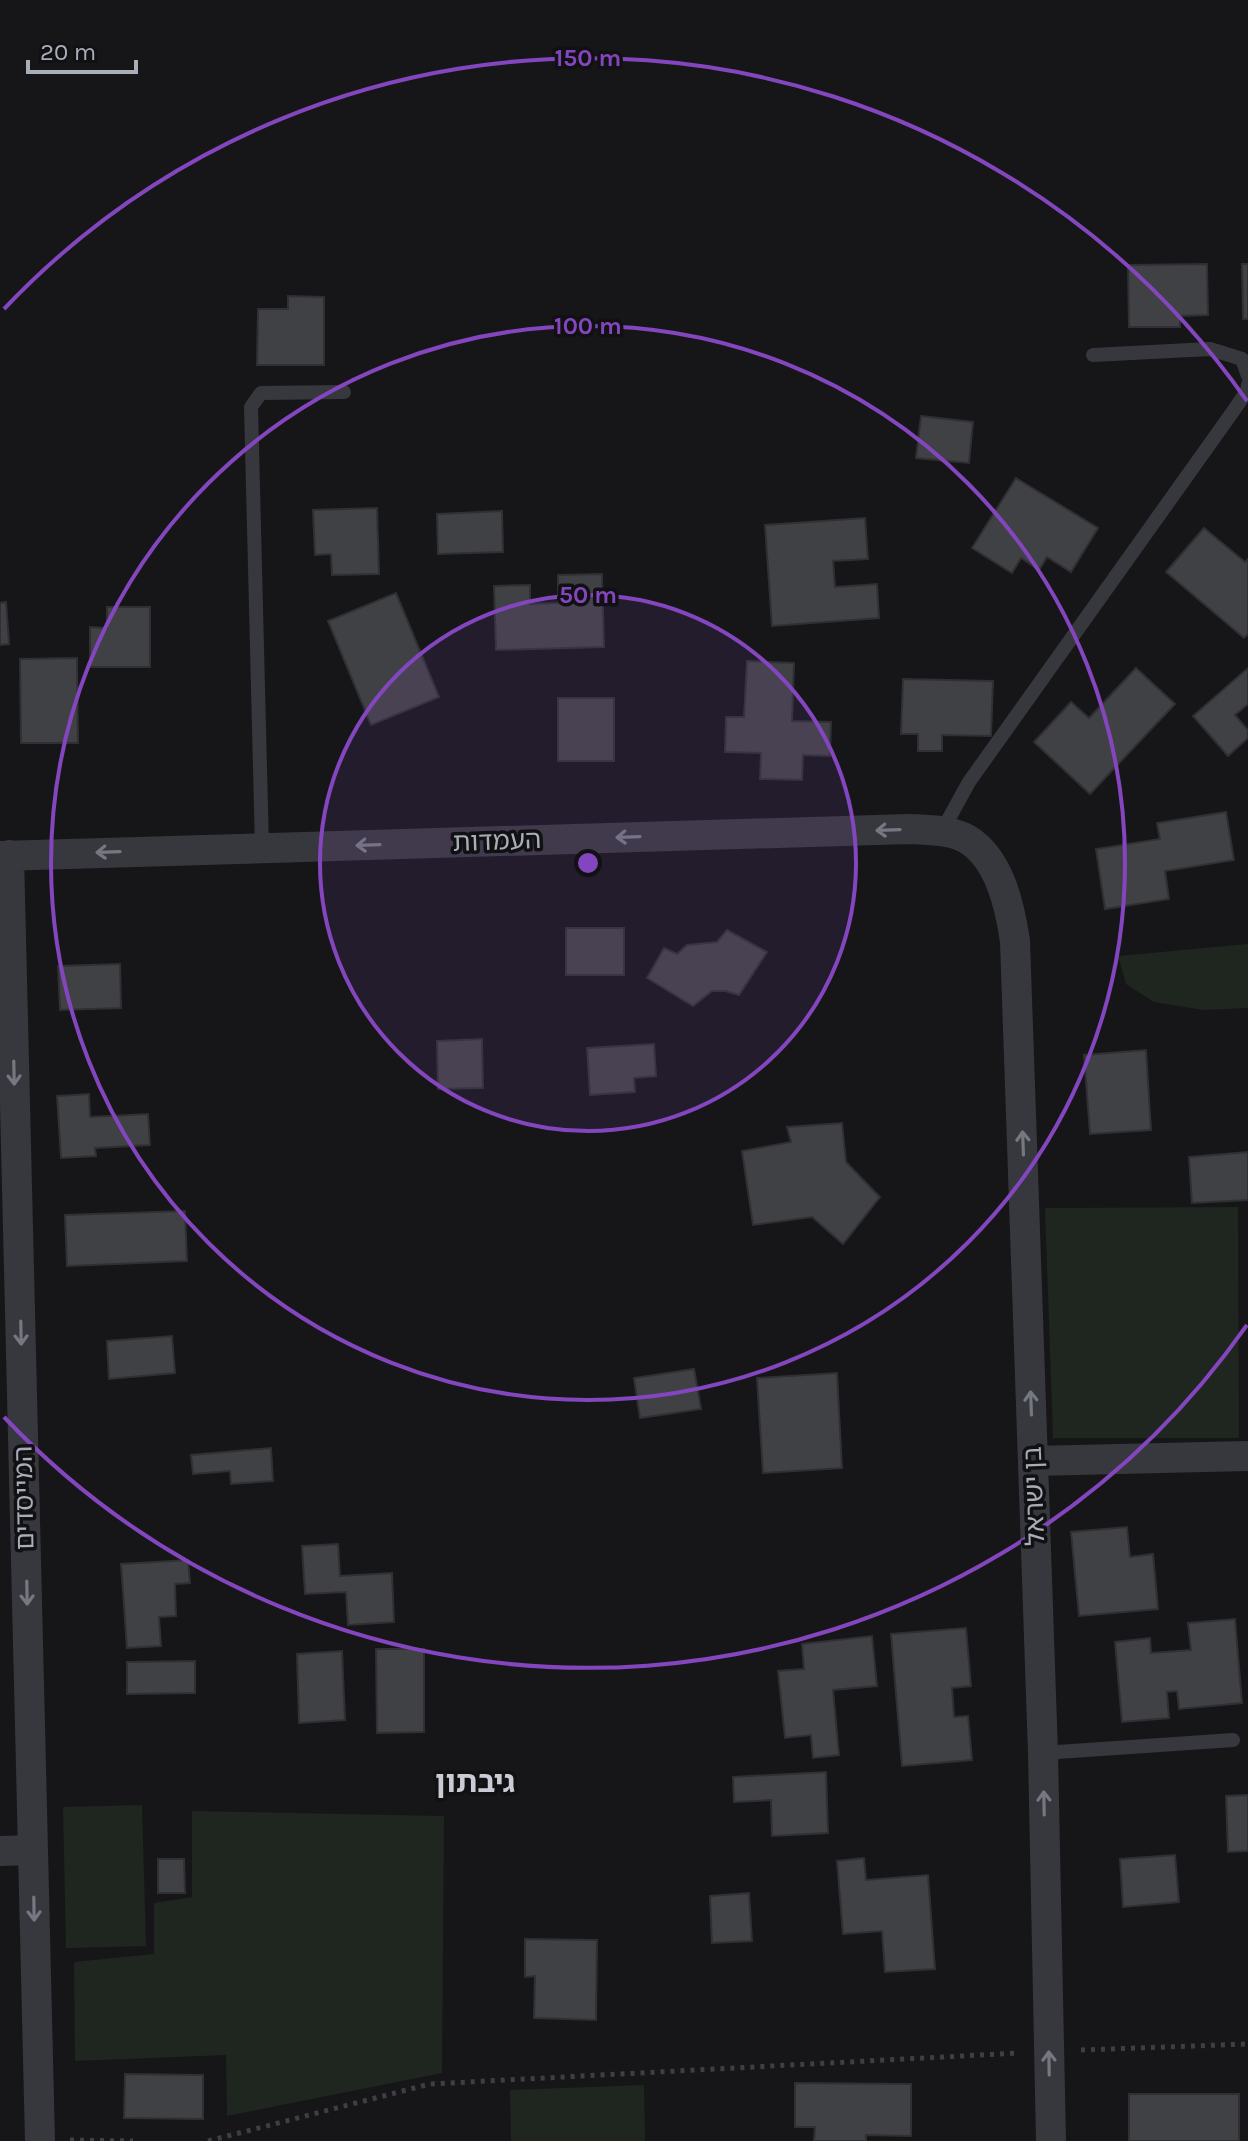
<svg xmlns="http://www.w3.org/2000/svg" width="1248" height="2141" font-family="Karla,'Noto Sans Hebrew',sans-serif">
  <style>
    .green { fill: #1e261f }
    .building { fill: #404145; stroke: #303034; stroke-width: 2 }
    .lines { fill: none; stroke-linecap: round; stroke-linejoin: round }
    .path { stroke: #3d3f44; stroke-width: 5; stroke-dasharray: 4 6; stroke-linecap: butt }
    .service { stroke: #37383d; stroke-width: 14 }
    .minor { stroke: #37383d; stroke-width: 30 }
    .oneway { stroke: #757881 }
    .ring { fill: none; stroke: #8446be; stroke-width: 4 }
    .labels { text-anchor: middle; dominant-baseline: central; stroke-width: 7; stroke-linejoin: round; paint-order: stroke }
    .street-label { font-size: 26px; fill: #a8adb8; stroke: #111113 }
    .quarter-label { font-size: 30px; font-weight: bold; fill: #c9ccd4; stroke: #111113 }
    .centre { fill: #8446be; stroke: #111113; stroke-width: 4 }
    .ring-label { font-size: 24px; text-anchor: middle; font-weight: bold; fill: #8446be; stroke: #111113; stroke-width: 7; stroke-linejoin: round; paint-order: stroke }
  </style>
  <rect width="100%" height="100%" fill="#161618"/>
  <path class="green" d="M1248,944V1008L1204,1010L1154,1002L1126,984L1118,956Z
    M1238,1207L1239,1438H1053L1045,1208Z
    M142,1805L146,1946L66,1948L63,1807Z
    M192,1811L444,1816L442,2073L227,2116L226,2055L75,2061L74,1962L154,1954V1903L192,1897Z
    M644,2085L645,2141H511L510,2090Z"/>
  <path class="building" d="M1207,264L1208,315L1180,316V327H1129L1128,265Z
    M1242,264H1248V319H1243Z
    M288,296L324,297V365H257L258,309H288Z
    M921,416L973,422L969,463L916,458Z
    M1016,478L1098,528L1071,572L1047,557L1039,570L1021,558L1012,573L972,548Z
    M377,508L379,574L332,575L331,554L315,555L313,510Z
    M502,511L503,552L438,554L437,514Z
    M865,518L868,559L833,561L835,587L877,584L879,618L772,626L765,525Z
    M1204,528L1245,562L1248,559V634L1244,638L1166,572Z
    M602,574L604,647L496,650L494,586L530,585V604L558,603V575Z
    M396,593L439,697L371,725L328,621Z
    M6,602L9,644L0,645V603Z
    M107,607H150V667H90V627L107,628Z
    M77,658L78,743H21L20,659Z
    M747,661L794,663L792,721L831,722L830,756L803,755L802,780L760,779L761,753L725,752L726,717H744Z
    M1136,668L1175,704L1090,794L1034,742L1071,702L1089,718Z
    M1248,668V704L1235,715L1248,730V738L1228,756L1193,716Z
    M903,679L993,681L991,736L942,735V751H918V734H901Z
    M558,698H614V761H558Z
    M1226,812L1234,860L1165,871L1169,899L1105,909L1096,849L1160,839L1157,823Z
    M566,928H624V975H566Z
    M727,930L767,952L739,995L725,991H712L693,1006L647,978L664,948L677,954L687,945L717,942Z
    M120,964L121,1008L60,1010L58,966Z
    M482,1039L483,1088L438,1089L437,1041Z
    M654,1044L656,1076L634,1078L635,1092L590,1095L587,1048Z
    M1146,1050L1151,1130L1090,1134L1084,1055Z
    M89,1094L90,1117L148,1114L150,1145L95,1148L96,1156L61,1158L57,1096Z
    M842,1123L846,1162L880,1197L843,1244L812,1217L753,1225L742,1151L791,1142L787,1127Z
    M1248,1152V1200L1192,1203L1189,1157Z
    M185,1211L187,1261L67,1266L65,1215Z
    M172,1336L175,1373L109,1379L107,1341Z
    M694,1369L701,1409L640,1418L634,1378Z
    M837,1373L842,1468L763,1473L757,1378Z
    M271,1448L273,1481L231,1484L230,1471L193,1474L191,1455Z
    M1127,1527L1130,1557L1153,1554L1158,1609L1079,1616L1071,1532Z
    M338,1544L340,1576L392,1573L394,1622L348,1625L346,1592L305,1594L302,1546Z
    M188,1560L190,1583L175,1584L176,1616L159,1617L161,1646L127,1648L121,1564Z
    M1235,1619L1242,1703L1179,1709L1177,1691L1167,1692L1169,1718L1122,1722L1115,1642L1150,1638L1151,1653L1191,1650L1188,1623Z
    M966,1628L971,1686L952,1688L954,1717L968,1716L972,1760L902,1766L891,1634Z
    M872,1636L877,1686L833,1690L839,1755L813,1758L811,1735L785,1738L778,1671L804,1669L802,1644Z
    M376,1649H424V1732L377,1733Z
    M342,1651L345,1720L299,1723L297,1654Z
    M195,1661V1693L127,1694V1662Z
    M826,1772L828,1833L772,1836L771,1800L734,1802L733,1777Z
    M1248,1795V1851L1228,1852L1226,1796Z
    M1175,1855L1179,1902L1123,1907L1120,1859Z
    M864,1858L866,1880L928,1875L935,1969L885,1972L882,1931L843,1934L837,1861Z
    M158,1859H184L185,1893H158Z
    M749,1893L752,1941L712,1943L710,1896Z
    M525,1939L597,1940L596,2020L534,2018L535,1976L525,1977Z
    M125,2074L203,2075V2119L124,2118Z
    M795,2083L911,2084V2136L866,2135V2141H814L815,2127H795Z
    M1129,2094H1239V2141H1129Z"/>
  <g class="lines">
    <path class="path" d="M1081,2050L1248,2044
      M70,2140L133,2141
      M208,2141L430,2084L1019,2053"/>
    <path class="service" d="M1093,355L1210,349L1242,359L1248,376
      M942,831L969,782L1234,410L1247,391L1248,385
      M262,848L251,407L261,393L344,392
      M1043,1753L1233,1740"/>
    <path class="minor" d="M9,855L40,2141
      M0,856L910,829C928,830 951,830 967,839C1000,859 1010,907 1015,941L1043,1753L1051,2141
      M1033,1461L1248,1456
      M0,1851L33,1850"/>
  </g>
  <defs><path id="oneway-shaft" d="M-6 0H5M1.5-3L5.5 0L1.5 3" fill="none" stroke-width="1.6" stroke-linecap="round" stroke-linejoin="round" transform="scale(2)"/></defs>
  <g class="oneway">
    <use href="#oneway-shaft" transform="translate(888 830) rotate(178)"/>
    <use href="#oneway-shaft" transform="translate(628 837) rotate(178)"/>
    <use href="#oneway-shaft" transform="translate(368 845) rotate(178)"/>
    <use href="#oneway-shaft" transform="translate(108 852) rotate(178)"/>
    <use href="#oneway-shaft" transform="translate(14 1073) rotate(89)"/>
    <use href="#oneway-shaft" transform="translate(1023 1143) rotate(-92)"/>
    <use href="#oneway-shaft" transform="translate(21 1333) rotate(89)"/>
    <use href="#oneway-shaft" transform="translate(1031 1403) rotate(-92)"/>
    <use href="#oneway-shaft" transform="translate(27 1593) rotate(89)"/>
    <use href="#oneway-shaft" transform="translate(1044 1803) rotate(-91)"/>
    <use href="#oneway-shaft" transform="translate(34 1909) rotate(89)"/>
    <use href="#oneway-shaft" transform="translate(1049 2063) rotate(-91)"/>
  </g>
  <circle cx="588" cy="863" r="268" fill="#8446be" fill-opacity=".12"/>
  <g class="ring">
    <circle cx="588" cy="863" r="268"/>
    <circle cx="588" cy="863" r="537"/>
    <path d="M1247 1325A805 805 0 0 1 4 1417M4 309A805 805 0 0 1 1247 401"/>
  </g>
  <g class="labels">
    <g class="street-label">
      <text transform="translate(497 841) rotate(-2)">העמדות</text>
      <text transform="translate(1034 1496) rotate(-92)">בן ישראל</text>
      <text transform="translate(24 1498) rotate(-91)">המייסדים</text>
    </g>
    <g class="quarter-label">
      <text x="475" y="1782">גיבתון</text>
    </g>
  </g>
  <circle cx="588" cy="863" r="12" class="centre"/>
  <g class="ring-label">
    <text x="588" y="66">150 m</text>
    <text x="588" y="334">100 m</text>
    <text x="588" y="603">50 m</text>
  </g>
  <path d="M28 60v12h108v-12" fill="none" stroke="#a8adb8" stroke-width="4"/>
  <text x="40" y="60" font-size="24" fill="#a8adb8" stroke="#111113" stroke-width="6" paint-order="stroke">20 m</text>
</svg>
